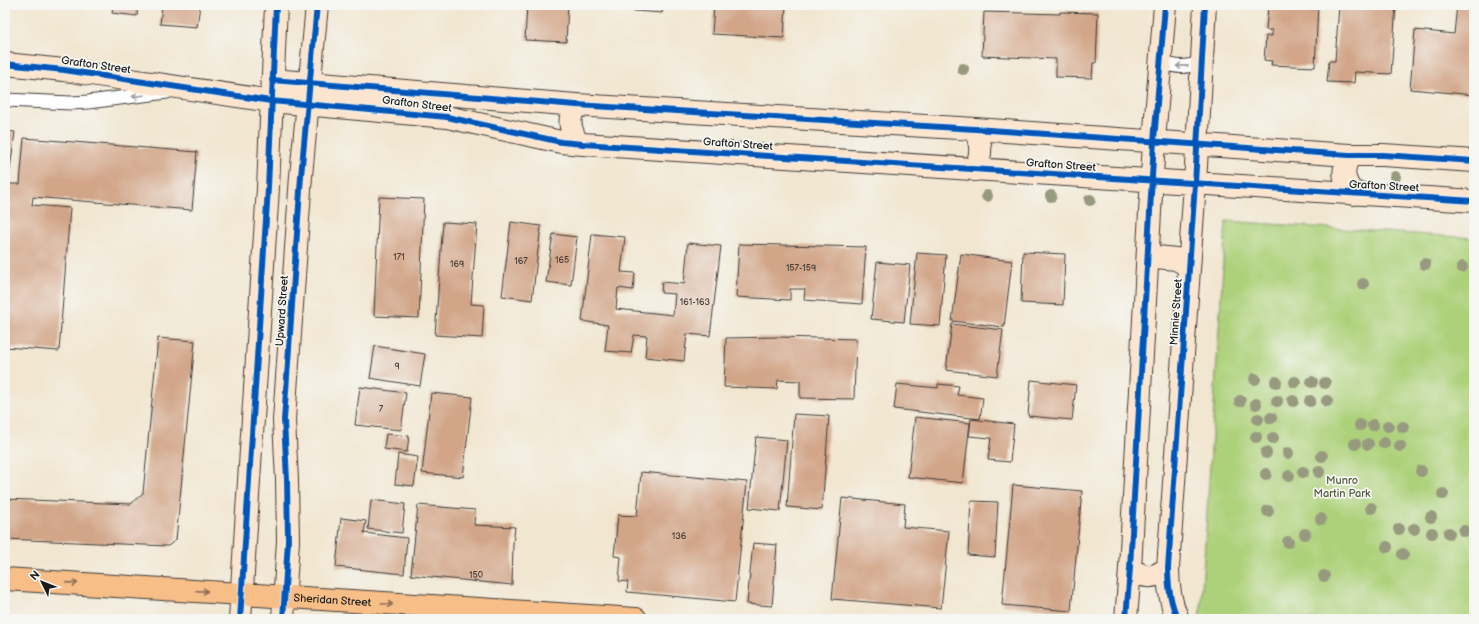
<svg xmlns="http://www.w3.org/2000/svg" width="1479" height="624" font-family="'Balsamiq Sans',sans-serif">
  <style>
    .green { fill: #add17a; stroke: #64764b }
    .building { fill: #d2a588 }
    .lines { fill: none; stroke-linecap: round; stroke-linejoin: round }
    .lane-casing { stroke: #3c3a37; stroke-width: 15 }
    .secondary-casing { stroke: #3c3a37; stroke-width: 24 }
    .highway-casing { stroke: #3c3a37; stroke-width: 24 }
    .lane { stroke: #fff; stroke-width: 13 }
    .secondary { stroke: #fce5cf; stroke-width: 22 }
    .highway { stroke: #f7be88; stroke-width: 22 }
    .cycleway-casing { stroke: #f6f6f2; stroke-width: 8 }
    .cycleway { stroke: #0057b8; stroke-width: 6 }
    .tree { fill: #989a7f }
    .oneway { stroke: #999 }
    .oneway2 { stroke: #8a6d52 }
    .labels { text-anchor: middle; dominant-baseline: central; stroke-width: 3.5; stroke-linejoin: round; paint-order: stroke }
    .number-label { font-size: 9px; fill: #4a3e37 }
    .street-label { font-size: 11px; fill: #1c1c1c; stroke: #f6f6f2 }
    .park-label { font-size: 11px; fill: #4f5b3d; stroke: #f6f6f2 }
  </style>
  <rect width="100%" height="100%" fill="#f6f6f2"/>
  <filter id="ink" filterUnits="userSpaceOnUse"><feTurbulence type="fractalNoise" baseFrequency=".025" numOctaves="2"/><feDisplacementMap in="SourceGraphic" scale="8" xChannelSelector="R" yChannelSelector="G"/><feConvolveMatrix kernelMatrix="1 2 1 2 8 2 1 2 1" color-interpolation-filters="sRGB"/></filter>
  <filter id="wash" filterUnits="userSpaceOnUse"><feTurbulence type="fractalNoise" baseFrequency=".012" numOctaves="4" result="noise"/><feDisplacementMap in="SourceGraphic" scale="16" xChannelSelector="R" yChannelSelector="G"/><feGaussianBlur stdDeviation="0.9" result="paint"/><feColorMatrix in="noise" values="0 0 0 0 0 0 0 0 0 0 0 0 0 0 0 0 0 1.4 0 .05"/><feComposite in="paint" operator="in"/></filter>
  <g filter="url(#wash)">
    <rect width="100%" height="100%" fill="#f1e6d0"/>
    <path class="green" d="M1226,221L1474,238V619H1200Z"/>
    <g id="blocks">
      <path class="building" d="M113,5H138L137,16L112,13Z
        M162,5H200L197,27L160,24Z
        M527,5H568L566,42L525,40Z
        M583,5H663L662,13L583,7Z
        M714,5H786L784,38L712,34Z
        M1275,5H1318L1315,67L1271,65L1272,61L1264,60L1266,36H1272V30H1266L1268,7H1275Z
        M1339,5H1396L1391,74L1355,72L1354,83L1327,82L1329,61H1335Z
        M1457,5H1474V95L1410,89L1415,30L1454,34Z
        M984,12L1060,14V12L1098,13L1096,63H1093L1092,78L1056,77V59L982,56Z
        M5,131L15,132L8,184H20L24,138L197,152L192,210L33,197L32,205L70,208L59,351L5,347Z
        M379,197L424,199L419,318L374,316Z
        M443,222L477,224L471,304L484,305L482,338L435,335Z
        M511,222L541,226L532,300L502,296Z
        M553,234L577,237L571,285L546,282Z
        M592,234L625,237L621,272L635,273L633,290L618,288L616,309L673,315L675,294L661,293L662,282L684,284L688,243L721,246L710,336L687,334L684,361L645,357L647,336L634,335L631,353L605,351L608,325L582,321Z
        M739,244L866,247L862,304L804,300L805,289H790V300L736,297Z
        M1023,252L1065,254L1063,305L1021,303Z
        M917,253L946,255L940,326L910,324Z
        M961,254L1012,261L1004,327L952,321Z
        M877,262L910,265L904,322L871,319Z
        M952,324L1003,330L997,376L946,370Z
        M779,337L856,339L854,399L800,398V381L778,380L777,389L724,387L726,338Z
        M158,338L195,341L176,540L168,546L5,539V499L131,504L143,493Z
        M375,346L425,354L420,386L370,378Z
        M1031,380L1076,385L1072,420L1028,416Z
        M897,384L938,388V384L959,386L957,395L983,398L980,419L894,409Z
        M360,387L406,393L401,430L355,425Z
        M431,393L472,397L463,477L422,473Z
        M794,414L829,416L822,510L787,507Z
        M915,417L970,423L963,483L908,477Z
        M971,419L1014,424L1010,462L988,460L991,438L969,436Z
        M386,434L409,436L407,452L384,449Z
        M756,437L787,440L780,511L749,508Z
        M398,454L418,457L414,486L395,484Z
        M641,472L747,482L735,602L627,592L628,582L619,581L621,557L614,556L618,515L637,516Z
        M1013,485L1082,491L1071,611L1002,605Z
        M842,498L905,504L903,527L949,531L941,608L832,599Z
        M371,500L405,504L402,533L368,529Z
        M971,501L998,502L995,557L968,555Z
        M418,505L475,510L474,525L515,527L513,544L512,585L411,575Z
        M341,518L366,521L364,533L407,538L404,574L336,567Z
        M753,543L777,545L772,606L747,604Z"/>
    </g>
  </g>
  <g filter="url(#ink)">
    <use href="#blocks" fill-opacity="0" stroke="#3c3a37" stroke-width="1"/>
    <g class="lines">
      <g class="lane-casing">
        <path id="lane" d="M1161,62C1177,68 1186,68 1202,62
          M5,100L71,103L88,102L167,92"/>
      </g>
      <g class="secondary-casing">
        <path id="secondary" d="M5,64L64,70L271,101L447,117L561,142L583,144L1474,201
          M272,80L576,105L975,129L1349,155H1383L1474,161
          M576,105C567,121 570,127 577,143
          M1349,155C1342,172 1342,179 1354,194
          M975,170C982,153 982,146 975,129
          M1148,263L1157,257L1176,259L1189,266
          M1130,568C1146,579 1152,579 1168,568
          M240,619L268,188L276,5
          M283,619L288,541L287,480L284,420L301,176L317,5
          M1126,619L1130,568L1154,141L1165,5
          M1178,619C1170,603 1168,586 1168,568L1195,184L1205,5"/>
      </g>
      <g class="highway-casing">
        <g id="highway">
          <path id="s1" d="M5,579L636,619"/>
        </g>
      </g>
      <use href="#lane" class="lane"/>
      <use href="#secondary" class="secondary"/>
      <use href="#highway" class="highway"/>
      <g class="cycleway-casing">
        <path id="cycleway" d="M5,64L64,70L271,101L447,117L561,142L583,144L1474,201
          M272,80L576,105L975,129L1349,155H1383L1474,161
          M240,619L268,188L276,5
          M283,619L288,541L287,480L284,420L301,176L317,5
          M1126,619L1130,568L1154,141L1165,5
          M1178,619C1170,603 1168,586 1168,568L1195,184L1205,5"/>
      </g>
      <use href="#cycleway" class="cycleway"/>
    </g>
    <g class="tree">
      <circle cx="963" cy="69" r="6"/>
      <circle cx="1395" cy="177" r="6"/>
      <circle cx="987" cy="196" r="6"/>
      <circle cx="1051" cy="196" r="6"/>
      <circle cx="1090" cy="200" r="6"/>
      <circle cx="1425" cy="264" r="6"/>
      <circle cx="1462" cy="267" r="6"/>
      <circle cx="1363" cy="284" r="6"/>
      <circle cx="1255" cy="379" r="6"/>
      <circle cx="1276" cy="382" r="6"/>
      <circle cx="1295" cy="382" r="6"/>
      <circle cx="1312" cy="382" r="6"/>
      <circle cx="1325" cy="383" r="6"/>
      <circle cx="1240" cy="401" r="6"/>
      <circle cx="1277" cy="401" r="6"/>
      <circle cx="1293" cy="401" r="6"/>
      <circle cx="1310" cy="401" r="6"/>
      <circle cx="1327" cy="401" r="6"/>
      <circle cx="1256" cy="404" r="6"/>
      <circle cx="1271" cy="418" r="6"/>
      <circle cx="1258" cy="419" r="6"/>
      <circle cx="1360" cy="425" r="6"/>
      <circle cx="1373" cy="425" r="6"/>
      <circle cx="1388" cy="426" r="6"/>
      <circle cx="1403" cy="427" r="6"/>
      <circle cx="1256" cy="437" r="6"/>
      <circle cx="1273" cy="438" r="6"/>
      <circle cx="1384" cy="443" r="6"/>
      <circle cx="1355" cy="444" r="6"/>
      <circle cx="1368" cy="444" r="6"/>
      <circle cx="1400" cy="446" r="6"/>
      <circle cx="1266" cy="453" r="6"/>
      <circle cx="1288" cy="453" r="6"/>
      <circle cx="1322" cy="456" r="6"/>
      <circle cx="1421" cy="471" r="6"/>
      <circle cx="1303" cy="472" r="6"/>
      <circle cx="1319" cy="472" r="6"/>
      <circle cx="1266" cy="474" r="6"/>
      <circle cx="1289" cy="476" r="6"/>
      <circle cx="1443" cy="494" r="6"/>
      <circle cx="1371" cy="508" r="6"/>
      <circle cx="1268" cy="511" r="6"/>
      <circle cx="1431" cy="517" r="6"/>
      <circle cx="1321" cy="519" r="6"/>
      <circle cx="1399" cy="529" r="6"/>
      <circle cx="1414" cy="529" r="6"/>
      <circle cx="1464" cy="531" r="6"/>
      <circle cx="1432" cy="533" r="6"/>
      <circle cx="1449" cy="533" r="6"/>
      <circle cx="1305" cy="534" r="6"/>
      <circle cx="1288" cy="542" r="6"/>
      <circle cx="1387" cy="547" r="6"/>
      <circle cx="1403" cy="554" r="6"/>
      <circle cx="1324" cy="576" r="6"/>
    </g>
    <defs><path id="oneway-shaft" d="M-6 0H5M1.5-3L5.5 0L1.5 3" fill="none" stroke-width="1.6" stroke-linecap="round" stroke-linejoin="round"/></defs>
    <g class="oneway">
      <use href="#oneway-shaft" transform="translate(1182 66) rotate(179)"/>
      <use href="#oneway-shaft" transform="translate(138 96) rotate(173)"/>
    </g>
    <g class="oneway2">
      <use href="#oneway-shaft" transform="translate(72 583) rotate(4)"/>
      <use href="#oneway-shaft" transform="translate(202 591) rotate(2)"/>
      <use href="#oneway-shaft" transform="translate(387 604) rotate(3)"/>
    </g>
  </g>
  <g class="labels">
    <g class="number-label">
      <text x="399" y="257">171</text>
      <text x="562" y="260">165</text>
      <text x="521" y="261">167</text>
      <text x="457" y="264">169</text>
      <text x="801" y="268">157-159</text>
      <text x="695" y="302">161-163</text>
      <text x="397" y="366">9</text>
      <text x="381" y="409">7</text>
      <text x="679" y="536">136</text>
      <text x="476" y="575">150</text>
    </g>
    <g class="street-label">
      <text transform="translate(96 65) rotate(8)">Grafton Street</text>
      <text transform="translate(417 104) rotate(7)">Grafton Street</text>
      <text transform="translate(738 144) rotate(4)">Grafton Street</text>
      <text transform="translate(1061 165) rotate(4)">Grafton Street</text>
      <text transform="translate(1384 186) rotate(3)">Grafton Street</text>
      <text transform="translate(282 311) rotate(-86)">Upward Street</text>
      <text transform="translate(1176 312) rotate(-86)">Minnie Street</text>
      <text stroke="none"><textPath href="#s1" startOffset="328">Sheridan Street</textPath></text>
    </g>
    <g class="park-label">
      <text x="1342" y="480">Munro<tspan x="1342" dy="13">Martin Park</tspan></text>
    </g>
  </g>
  <rect width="1479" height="624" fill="none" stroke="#f6f6f2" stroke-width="20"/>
  <g transform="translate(42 582) rotate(313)" stroke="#f6f6f2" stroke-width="3" paint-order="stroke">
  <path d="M0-3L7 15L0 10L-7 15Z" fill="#1c1c1c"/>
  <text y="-6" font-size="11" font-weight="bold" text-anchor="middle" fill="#1c1c1c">N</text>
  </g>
</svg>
